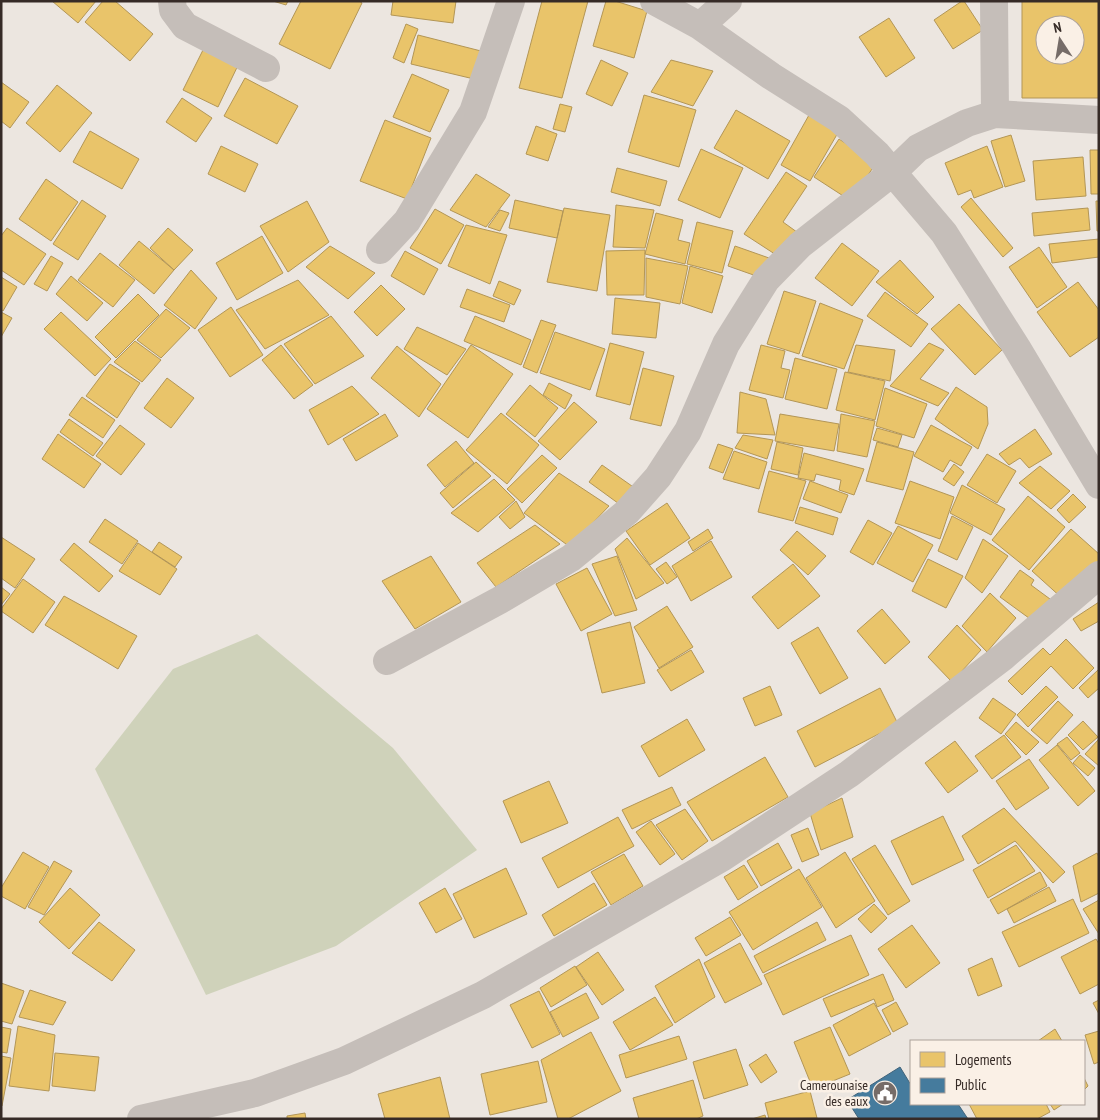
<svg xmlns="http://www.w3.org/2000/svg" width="1100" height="1120" font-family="'PT Sans Narrow',sans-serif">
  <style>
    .green { fill: #cfd2ba }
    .homes { fill: #e9c46a; stroke: #b39656; fill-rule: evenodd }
    .public { fill: #457b9d; stroke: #40637a }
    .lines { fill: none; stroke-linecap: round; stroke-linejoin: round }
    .minor { stroke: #c5beb9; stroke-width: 28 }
    .labels { text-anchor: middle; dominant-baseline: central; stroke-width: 5; stroke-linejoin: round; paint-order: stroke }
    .poi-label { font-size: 14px; fill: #362b27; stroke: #faf0e6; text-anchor: end }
  </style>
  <rect width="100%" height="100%" fill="#ece6e0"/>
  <path class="green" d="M257,634L393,748L477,850L336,946L206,995L95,769L173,669Z"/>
  <path class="homes" d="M52,1H96L78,23Z
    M103,1H115L153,34L130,61L85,22Z
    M273,1H288L286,5Z
    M301,1H359L362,3L330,69L279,44Z
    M393,1H456L453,23L391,15Z
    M542,1H588L562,98L519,88Z
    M606,1H615L647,11L634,58L593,46Z
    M962,1H964L983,30L953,49L934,20Z
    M1022,1H1099V98H1022ZM1045,25H1075V55H1045Z
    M889,18L915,58L886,77L859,37Z
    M406,24L418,29L404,63L393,58Z
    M418,35L481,51L474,79L411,64Z
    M208,40L242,57L218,107L183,90Z
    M601,60L628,73L612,106L586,94Z
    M671,60L713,71L693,106L651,92Z
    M412,74L449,90L430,132L393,117Z
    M245,78L298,106L277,144L224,116Z
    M1,82L29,102L10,128L1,121Z
    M57,85L92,113L60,152L26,123Z
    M644,95L696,110L679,167L628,152Z
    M182,98L212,118L196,142L166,122Z
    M560,104L572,107L565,132L553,129Z
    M736,110L790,141L768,179L714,148Z
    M809,115L839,131L810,181L781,165Z
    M385,120L431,138L407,199L360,181Z
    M536,126L557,134L548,161L526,154Z
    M90,131L139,159L122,189L73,162Z
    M1011,135L1025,181L1005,187L991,141Z
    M839,139L876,163L851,201L814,177Z
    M221,146L258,164L245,192L208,174Z
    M987,146L1003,187L974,198L971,190L958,195L945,163Z
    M701,149L743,168L720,218L678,200Z
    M1090,150H1099V194H1091Z
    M1083,157L1086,196L1036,200L1033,161Z
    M617,168L667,181L660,206L611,192Z
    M786,172L807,186L783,222L801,235L784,260L744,234Z
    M476,174L510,195L486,227L450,210Z
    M46,179L78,202L51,241L19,219Z
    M971,198L1013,248L1003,257L961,207Z
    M82,200L106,216L78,260L53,244Z
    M515,200L563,211L557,238L509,228Z
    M307,201L329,242L288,272L260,226Z
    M1096,201H1099V231H1097Z
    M616,205L654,210L645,248L613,247Z
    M564,208L610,215L597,291L547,282Z
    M1088,208L1090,230L1034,236L1032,213Z
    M435,209L464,225L441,264L410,248Z
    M500,210L509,213L500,231L488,227Z
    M656,213L683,220L678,240L690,243L685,264L645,254Z
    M697,222L733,231L722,273L687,264Z
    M466,225L507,235L490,284L448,266Z
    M7,228L46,254L24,285L1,270V236Z
    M168,228L193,250L174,270L150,248Z
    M262,236L283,273L237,300L216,263Z
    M1099,239V257L1052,263L1049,244Z
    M139,241L174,270L154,294L119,265Z
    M842,243L879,271L852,306L815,278Z
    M330,246L375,273L348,299L306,267Z
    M735,246L769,258L762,278L728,266Z
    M1039,247L1067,287L1037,308L1009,267Z
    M645,250L644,295H607L606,251Z
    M405,251L438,269L424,295L391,276Z
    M100,253L135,280L113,307L78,280Z
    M51,256L63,263L47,291L34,284Z
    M646,258L688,266L680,304L646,297Z
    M900,260L934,297L917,314L876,282Z
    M690,266L723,276L712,313L682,303Z
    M191,270L217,298L195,329L164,305Z
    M71,276L103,303L87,321L56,294Z
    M1,277L17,287L3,311L1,310Z
    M298,280L329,315L265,349L236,310Z
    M499,281L521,290L514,305L493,296Z
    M1078,282L1099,310V337L1070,357L1037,312Z
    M381,285L405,309L377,336L354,312Z
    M467,289L510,305L504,322L460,307Z
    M784,291L816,301L799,354L767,344Z
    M885,292L928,324L911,347L867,316Z
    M138,294L159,315L116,358L95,337Z
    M615,298L660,303L656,338L612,334Z
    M820,303L863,320L844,369L802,356Z
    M959,304L1002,350L975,375L931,329Z
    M231,307L263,355L230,377L198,330Z
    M166,309L190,328L161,358L137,340Z
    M1,312L12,318L1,337Z
    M61,312L111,359L95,376L44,329Z
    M331,316L364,356L315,384L284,344Z
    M475,316L531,340L521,365L464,341Z
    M541,320L556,325L537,373L523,367Z
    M417,327L466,349L447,375L404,349Z
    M555,332L605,349L590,390L540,373Z
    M135,341L161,360L142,382L114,362Z
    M610,343L644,352L630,405L596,396Z
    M929,343L944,350L920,379L949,393L938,406L890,386Z
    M281,345L313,385L294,399L262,360Z
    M471,345L513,374L468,438L427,409Z
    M761,345L785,351L781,368L790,370L783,398L749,390Z
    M856,345L895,350L890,381L848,372Z
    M397,346L441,384L419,417L371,378Z
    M795,358L837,369L827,409L785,399Z
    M110,364L140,383L117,418L86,396Z
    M643,368L674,376L661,426L630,419Z
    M845,372L885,381L875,420L836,410Z
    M167,378L194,398L171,428L144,408Z
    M549,383L572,395L565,409L543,395Z
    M530,385L558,408L535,437L506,414Z
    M352,386L379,414L328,445L309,410Z
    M956,387L987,407L988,424L978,449L935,419Z
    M885,388L927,404L914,438L876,426Z
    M740,392L766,399L775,435L737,433Z
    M82,397L115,420L103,438L69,415Z
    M574,402L597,422L560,460L538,441Z
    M501,413L539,445L507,484L466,450Z
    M385,414L398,436L356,461L343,439Z
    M780,414L839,424L834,451L775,441Z
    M841,414L875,421L867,457L837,451Z
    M69,419L103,443L93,456L60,432Z
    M120,425L145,444L121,475L96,456Z
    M931,425L972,447L961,466L950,460L943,472L914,456Z
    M877,428L902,435L898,447L873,440Z
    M1035,429L1052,454L1029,468L1020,458L1009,465L999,454Z
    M58,434L101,464L84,488L42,459Z
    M743,435L773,440L767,459L735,448Z
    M456,441L474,463L445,487L427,465Z
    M777,442L803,448L798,475L771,469Z
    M877,442L914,452L903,490L866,481Z
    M718,444L733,449L723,473L709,468Z
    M734,451L767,462L759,489L723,479Z
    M804,453L864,469L854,495L839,490L841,480L816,474L814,481L798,478Z
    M987,454L1016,471L997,503L967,485Z
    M542,455L557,468L522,503L507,489Z
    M476,462L491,476L453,508L440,493Z
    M954,464L964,472L954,486L943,479Z
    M602,465L639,491L626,509L589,482Z
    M1040,466L1070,491L1051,509L1019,483Z
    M769,471L806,481L793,521L758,512Z
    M559,473L609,506L570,547L524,513Z
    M494,479L515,500L478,532L451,513Z
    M810,481L848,495L841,513L803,499Z
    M910,481L954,497L940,539L895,523Z
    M962,485L1005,509L991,535L950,513Z
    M1073,494L1086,507L1069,523L1057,510Z
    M1028,496L1065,527L1029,570L992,540Z
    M516,501L525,517L510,529L499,517Z
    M667,503L690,538L650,565L626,531Z
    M800,507L838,518L833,535L795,523Z
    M952,516L973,527L957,560L938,551Z
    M105,519L138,541L122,564L89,542Z
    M868,520L892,533L873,565L850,552Z
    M535,525L560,544L496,587L477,563Z
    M898,526L933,545L913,582L877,563Z
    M708,529L713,538L693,551L688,542Z
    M1071,529L1099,554V566L1063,599L1032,571Z
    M797,531L826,556L808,575L780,550Z
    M1,537L35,559L15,588L1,578Z
    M627,538L664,583L636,599L615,549Z
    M983,539L1008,556L982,593L965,578Z
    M711,541L732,577L691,601L672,566Z
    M159,542L182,557L175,567L152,552Z
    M74,543L113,576L99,592L60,560Z
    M138,543L177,569L160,595L119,571Z
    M431,556L461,602L415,629L382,581Z
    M617,556L637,610L615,616L592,564Z
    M928,559L963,576L946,608L912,591Z
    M666,562L677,577L667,584L656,569Z
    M793,564L820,596L778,629L752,597Z
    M587,568L612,614L581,631L556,584Z
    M1020,570L1034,580L1031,585L1050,599L1033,621L1000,597Z
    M23,579L55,602L33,633L1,611V609Z
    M1,587L10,594L1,605Z
    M990,593L1016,618L987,652L962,626Z
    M64,596L137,636L118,669L45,625Z
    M1099,602V621L1081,631L1073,619Z
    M667,606L693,647L659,668L634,627Z
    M882,609L910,642L885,664L857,631Z
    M630,622L645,683L602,693L587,633Z
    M957,625L981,650L952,682L928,657Z
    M818,627L848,678L820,694L791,643Z
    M1066,639L1094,668L1073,689L1051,666L1022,695L1008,681L1043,648L1050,655Z
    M691,650L704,672L671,691L657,670Z
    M1099,669V688L1088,698L1079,688Z
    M770,686L782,715L755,726L743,698Z
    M1046,686L1058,697L1028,727L1017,715Z
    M880,688L898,724L815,767L797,731Z
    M993,698L1016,714L1001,734L979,718Z
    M1058,701L1073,715L1047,744L1031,730Z
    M687,719L705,750L659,777L641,746Z
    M1083,721L1098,737L1083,750L1068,735Z
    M1016,722L1039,742L1026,755L1005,734Z
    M1004,735L1021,757L992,779L975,756Z
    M1067,737L1080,753L1071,760L1057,744Z
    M1099,739V766L1085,754Z
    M955,741L978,771L948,793L925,763Z
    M1057,745L1095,791L1078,806L1039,760Z
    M1080,755L1095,768L1088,776L1073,763Z
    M765,757L788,797L712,841L687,802Z
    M1029,759L1049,788L1016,810L996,781Z
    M549,781L568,823L521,843L503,801Z
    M672,787L681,805L632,829L622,810Z
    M842,798L853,837L821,850L810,813Z
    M1004,808L1065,872L1053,883L1015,841L978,864L962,836Z
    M685,809L708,841L682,860L656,825Z
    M943,816L964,860L912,885L891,841Z
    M618,817L634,846L558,888L542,858Z
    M651,821L675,854L660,865L636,832Z
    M808,828L819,855L802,862L791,835Z
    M778,843L792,868L761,886L747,861Z
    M875,845L910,901L888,915L852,859Z
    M1016,845L1035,871L988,898L973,870Z
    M23,852L49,867L25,909L1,896V888Z
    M845,852L875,901L836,928L806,878Z
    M1097,853L1099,857V893L1081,902L1073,866Z
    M624,854L643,886L611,905L591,872Z
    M54,861L72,871L44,915L28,907Z
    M744,865L758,887L738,900L724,877Z
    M506,868L527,914L474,938L453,894Z
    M799,869L822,907L753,950L729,912Z
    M1040,872L1047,886L998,914L990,900Z
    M594,883L607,905L554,936L542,915Z
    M1049,887L1056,901L1014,923L1007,909Z
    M70,888L100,915L69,949L39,922Z
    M445,888L462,919L436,933L419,903Z
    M1073,899L1089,933L1019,967L1002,932Z
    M1099,900V934L1083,909Z
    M874,904L887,918L871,933L858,919Z
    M730,917L741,935L706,956L695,938Z
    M99,922L135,950L112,981L72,953Z
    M817,922L826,940L763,973L754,956Z
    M912,925L940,963L906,988L878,949Z
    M851,935L869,975L783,1015L764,975Z
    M1096,939L1099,944V984L1080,994L1061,957Z
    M740,943L762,984L725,1003L704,963Z
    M598,952L624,990L602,1005L576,967Z
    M992,958L1002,986L978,996L968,969Z
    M699,959L715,997L675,1023L655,986Z
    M575,966L587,985L551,1007L540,988Z
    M883,974L894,1000L877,1007L874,999L831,1017L823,999Z
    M1,983L24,991L12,1024L1,1021Z
    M30,990L66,1002L53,1025L19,1017Z
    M539,991L560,1034L532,1048L510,1005Z
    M586,993L599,1018L563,1037L550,1012Z
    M655,997L673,1025L630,1050L613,1022Z
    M1099,1000V1014L1093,1003Z
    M896,1002L908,1024L893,1032L882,1010Z
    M874,1003L891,1034L849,1056L833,1025Z
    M18,1026L55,1035L49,1091L9,1086Z
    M1,1027L11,1029L7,1053L1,1052Z
    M830,1027L850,1074L813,1089L794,1042Z
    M1055,1029L1062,1041H1038Z
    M1099,1031V1062L1094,1064L1085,1035Z
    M591,1032L621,1091L568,1119H558L541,1060Z
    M679,1036L687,1059L626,1078L619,1055Z
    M736,1049L748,1085L704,1099L693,1062Z
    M55,1053L99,1057L95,1091L52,1086Z
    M766,1054L777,1072L761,1083L749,1065Z
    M1,1056L11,1058L2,1106H1Z
    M538,1061L547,1102L490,1115L481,1074Z
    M440,1077L450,1119H385L378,1094Z
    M1084,1078L1088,1086L1084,1090Z
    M693,1080L703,1116L696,1119H639L633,1098Z
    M810,1091L817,1118L769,1119L765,1103Z
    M969,1104H1046L1050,1112L1037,1119H977Z
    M1050,1104H1063L1054,1110Z
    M305,1113L306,1119H287V1116Z
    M765,1115L766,1119H752Z"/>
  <path class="public" d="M900,1067L911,1085V1104H958L968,1119H859L847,1100Z"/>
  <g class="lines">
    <path class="minor" d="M172,1L173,10L185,26L266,68
      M654,1L700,26L771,76L839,119L877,154L944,233L1017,348L1099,485
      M994,1L995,114
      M700,26L728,1
      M380,250L407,221L473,112L511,1
      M387,661L500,600L571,558L627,512L658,477L688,431L726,344L766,280L800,245L892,173L918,148L967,123L995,114L1099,120
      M141,1119L255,1093L344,1061L483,995L723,857L849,774L1003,657L1099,575"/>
  </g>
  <defs>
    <g id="civic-disc" transform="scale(1.25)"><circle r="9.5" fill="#766c68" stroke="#faf0e6"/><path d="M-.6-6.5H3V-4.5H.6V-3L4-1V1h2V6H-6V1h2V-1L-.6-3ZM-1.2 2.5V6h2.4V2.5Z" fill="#fff"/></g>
  </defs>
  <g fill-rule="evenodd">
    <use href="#civic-disc" x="885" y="1093"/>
  </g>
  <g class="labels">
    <g class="poi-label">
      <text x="868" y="1085">Camerounaise<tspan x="868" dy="16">des eaux</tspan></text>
    </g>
  </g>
  <rect width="1100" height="1120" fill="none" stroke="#362b27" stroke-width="5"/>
  <rect x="910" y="1040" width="175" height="65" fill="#faf0e6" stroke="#aca19a"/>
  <rect x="920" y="1052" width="25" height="15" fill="#e9c46a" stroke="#aca19a"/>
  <text x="955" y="1065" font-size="15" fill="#362b27">Logements</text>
  <rect x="920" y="1078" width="25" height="15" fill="#457b9d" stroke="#aca19a"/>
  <text x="955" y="1090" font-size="15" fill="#362b27">Public</text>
  <g transform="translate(1060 40) rotate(348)"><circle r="24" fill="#faf0e6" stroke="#aca19a"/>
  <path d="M0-4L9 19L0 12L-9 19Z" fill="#766c68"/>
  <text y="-8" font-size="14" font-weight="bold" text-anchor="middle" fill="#362b27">N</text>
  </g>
</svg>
